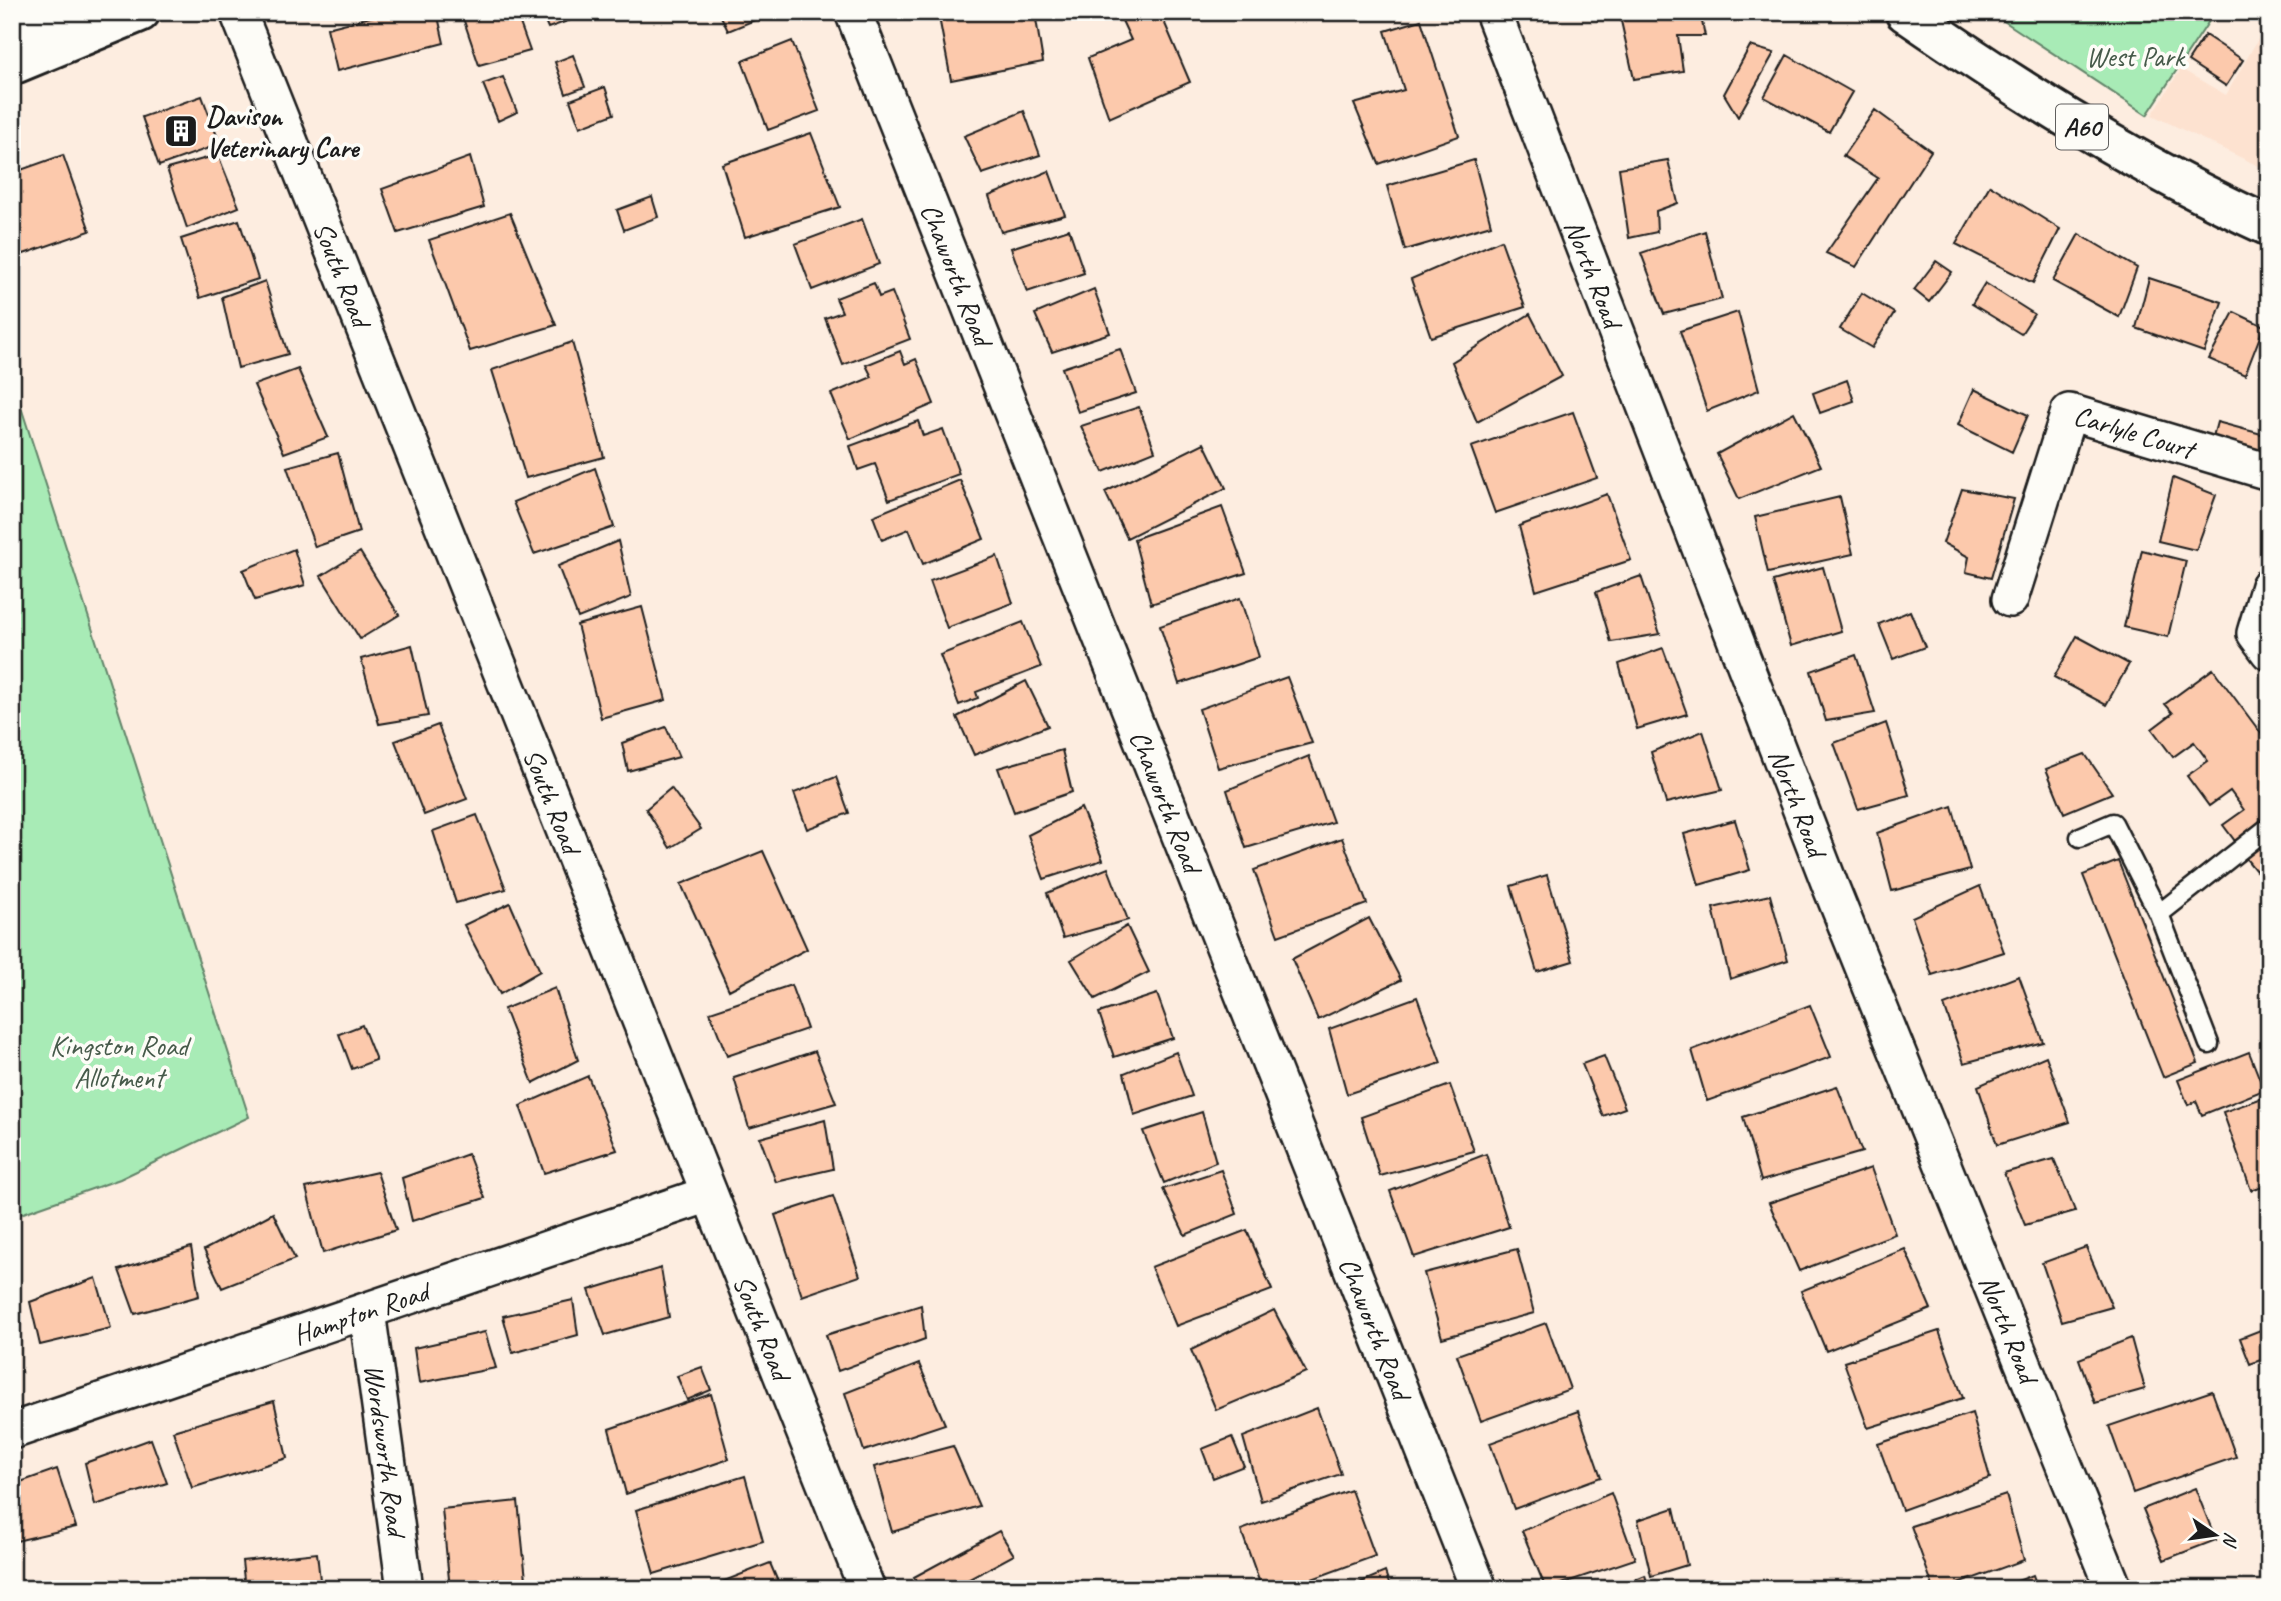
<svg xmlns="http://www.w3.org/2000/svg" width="2281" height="1601" font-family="Caveat,sans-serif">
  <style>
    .built { fill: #fde2d0 }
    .green { fill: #a8ebb6; stroke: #628469; stroke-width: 2 }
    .building { fill: #fcc9ac; stroke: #1c1c1c; stroke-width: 2 }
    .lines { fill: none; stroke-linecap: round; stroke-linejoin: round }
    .service-casing { stroke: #1c1c1c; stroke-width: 23 }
    .minor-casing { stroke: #1c1c1c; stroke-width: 40 }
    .primary-casing { stroke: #1c1c1c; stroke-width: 44 }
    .service { stroke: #fdfcf7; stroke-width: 18 }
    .minor { stroke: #fdfcf7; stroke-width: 35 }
    .primary { stroke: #fdfcf7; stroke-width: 38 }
    .labels { text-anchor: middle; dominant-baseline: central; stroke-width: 7; stroke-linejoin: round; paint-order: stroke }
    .shield { fill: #fdfcf7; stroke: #605f5e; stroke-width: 2 }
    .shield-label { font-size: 26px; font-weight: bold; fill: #1c1c1c }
    .park-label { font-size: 28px; fill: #465a4a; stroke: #fdfcf7 }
    .poi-label { font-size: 28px; font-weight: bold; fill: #1c1c1c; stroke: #fdfcf7; text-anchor: start }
    .street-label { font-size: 28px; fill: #1c1c1c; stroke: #fdfcf7 }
  </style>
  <rect width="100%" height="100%" fill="#fdede0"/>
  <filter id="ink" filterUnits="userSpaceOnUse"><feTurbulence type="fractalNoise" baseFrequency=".0143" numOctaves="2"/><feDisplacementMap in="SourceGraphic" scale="14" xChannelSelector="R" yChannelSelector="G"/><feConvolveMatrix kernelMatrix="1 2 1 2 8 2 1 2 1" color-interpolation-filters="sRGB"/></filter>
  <g filter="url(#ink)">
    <path class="built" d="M2269,20V171L2152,115L2181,69L2226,95Z"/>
    <path class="green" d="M1990,12H2215L2147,115Z
      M12,379L249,1117L120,1179L12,1217Z"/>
    <path class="building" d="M390,12H437L444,43L337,71L327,28Z
      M461,12H516L530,51L479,65Z
      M541,12H593L548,28Z
      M719,12H771L772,13L728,31Z
      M938,12H1037L1035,13L1043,62L951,80Z
      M1118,12H1160L1190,82L1109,118L1088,58L1131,40Z
      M1619,12H1700L1705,36H1678L1683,71L1634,79Z
      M1421,20L1459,136L1379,164L1354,104L1404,90L1385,31Z
      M2205,35L2243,60L2226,86L2188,61Z
      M792,41L819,111L768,130L742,61Z
      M1750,46L1774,53L1738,117L1724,94Z
      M573,55L585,87L566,94L555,62Z
      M1787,55L1852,92L1829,132L1764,97Z
      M503,77L517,112L498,121L483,84Z
      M605,87L614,114L580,127L570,100Z
      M202,96L220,144L159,166L142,117Z
      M1875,110L1931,151L1856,267L1826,253L1878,178L1843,156Z
      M1024,111L1040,155L982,174L964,136Z
      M811,133L840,207L745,237L722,164Z
      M63,155L90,231L12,258V196L20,194L12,173Z
      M218,155L239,207L187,228L167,169Z
      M470,157L484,207L398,233L382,189Z
      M1474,160L1491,225L1405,250L1387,186Z
      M1668,160L1678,203L1656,211L1657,232L1629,238L1619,168Z
      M1049,171L1065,215L1001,232L989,196Z
      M1990,185L2060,229L2033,283L1956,244Z
      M652,197L658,217L624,230L617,210Z
      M510,213L556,325L470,351L429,240Z
      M862,219L879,264L812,290L795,244Z
      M239,220L258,279L200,298L181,239Z
      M1069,229L1084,273L1027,292L1011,248Z
      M1705,231L1722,299L1664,314L1641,253Z
      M2079,234L2137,268L2119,317L2053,281Z
      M1501,240L1525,307L1431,337L1411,279Z
      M1936,261L1952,272L1929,302L1914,290Z
      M2149,278L2222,302L2204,352L2136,328Z
      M265,281L288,354L238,368L222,297Z
      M874,283L879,297L892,292L910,339L843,365L825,318L842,312L836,298Z
      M1985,283L2034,314L2021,334L1972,304Z
      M1094,289L1110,333L1052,352L1035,314Z
      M1862,293L1894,313L1872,348L1840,329Z
      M1738,312L1759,390L1707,411L1680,331Z
      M2234,312L2264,326L2245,375L2209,359Z
      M1530,314L1562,376L1477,422L1452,362Z
      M572,342L604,457L526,478L492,370Z
      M1120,349L1136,393L1078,412L1062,368Z
      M900,351L905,364L916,359L934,404L850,439L831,394L872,377L866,365Z
      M298,369L328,437L284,453L254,385Z
      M1847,380L1854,401L1820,413L1813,393Z
      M1974,389L2028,415L2012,452L1958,425Z
      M1139,407L1155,451L1103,472L1081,426Z
      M1573,412L1597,478L1495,513L1471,447Z
      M1794,412L1821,466L1739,499L1717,454Z
      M918,421L923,436L943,429L959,474L889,500L875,464L858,470L850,446Z
      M2217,422L2269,436V456L2211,444Z
      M1204,443L1226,488L1127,538L1105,492Z
      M338,453L359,532L315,547L287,467Z
      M595,468L614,527L534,554L513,502Z
      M2173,478L2216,495L2196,550L2158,541Z
      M960,480L984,539L923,564L909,529L882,540L873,516Z
      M1962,489L2014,499L1991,578L1966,572L1969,557L1943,543Z
      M1607,494L1631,560L1536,591L1519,526Z
      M1840,497L1853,554L1768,573L1755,517Z
      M1222,507L1246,573L1151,604L1134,539Z
      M618,541L631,597L578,618L558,566Z
      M294,549L305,585L255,600L243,570Z
      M2142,550L2186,561L2168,637L2124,627Z
      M360,552L399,615L360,639L321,576Z
      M997,556L1013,603L947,628L930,581Z
      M1823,567L1841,631L1791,646L1773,581Z
      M1641,576L1660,634L1611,642L1596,592Z
      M1240,598L1259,657L1179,684L1160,626Z
      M642,607L666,700L601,718L577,625Z
      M1910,611L1925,647L1893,659L1879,624Z
      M1023,622L1041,667L976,692L978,698L959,705L940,655Z
      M2077,636L2129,664L2106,705L2054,677Z
      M412,645L428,716L379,724L361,659Z
      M1663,648L1687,714L1637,729L1619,664Z
      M1856,655L1875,713L1826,721L1811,671Z
      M2213,669L2269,744V816L2235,841L2223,825L2244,810L2230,791L2209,806L2187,776L2208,761L2194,742L2173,757L2152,729L2173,713L2165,704Z
      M1287,677L1312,743L1218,768L1199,709Z
      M1026,681L1048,726L974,755L957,717Z
      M1886,723L1909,795L1858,809L1834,743Z
      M438,725L467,799L424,815L395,741Z
      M666,727L679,757L628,771L622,743Z
      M1703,731L1722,790L1666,803L1651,752Z
      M1062,750L1072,792L1014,812L998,768Z
      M2085,754L2112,793L2064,813L2046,769Z
      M1309,756L1333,822L1246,848L1227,790Z
      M836,777L849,813L807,829L794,793Z
      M671,788L701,829L670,848L646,809Z
      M1952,806L1970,870L1892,891L1877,833Z
      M1081,808L1103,860L1044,879L1028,835Z
      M477,815L506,889L456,903L433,831Z
      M1735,820L1750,870L1699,885L1684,834Z
      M2269,836V861L2256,871L2243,855Z
      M1342,838L1367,904L1278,936L1254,870Z
      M763,851L807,949L729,990L681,884Z
      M2118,861L2198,1063L2163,1077L2083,875Z
      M1108,868L1128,920L1063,938L1047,893Z
      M1547,875L1573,961L1537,972L1511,886Z
      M1980,886L2004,952L1932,975L1912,917Z
      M1770,895L1788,960L1730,979L1713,908Z
      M510,903L540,971L500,994L464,925Z
      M1369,918L1401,980L1318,1020L1292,959Z
      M1127,926L1149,972L1095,999L1071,960Z
      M2019,976L2043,1042L1964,1063L1944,1005Z
      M791,985L807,1029L727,1056L710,1012Z
      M555,988L578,1060L533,1083L504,1009Z
      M1157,994L1173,1038L1114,1057L1099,1013Z
      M1417,997L1441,1063L1347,1094L1329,1029Z
      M1810,1005L1831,1057L1707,1101L1692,1050Z
      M362,1025L376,1060L352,1069L339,1034Z
      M815,1051L836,1103L749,1128L734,1078Z
      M1176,1052L1192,1096L1134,1115L1124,1073Z
      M2249,1052L2264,1090L2202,1115L2196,1101L2188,1105L2178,1080Z
      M1604,1056L1625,1108L1603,1116L1582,1064Z
      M2046,1056L2070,1122L1997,1145L1978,1086Z
      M588,1076L617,1150L544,1173L520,1106Z
      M1450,1085L1474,1151L1380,1176L1361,1117Z
      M1837,1086L1862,1152L1761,1181L1743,1117Z
      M2265,1097L2269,1108V1184L2251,1190L2223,1112Z
      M1202,1112L1216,1162L1164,1183L1143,1131Z
      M825,1120L833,1169L776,1182L760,1138Z
      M468,1154L485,1198L412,1221L402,1178Z
      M1486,1154L1509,1227L1414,1257L1390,1191Z
      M2054,1159L2075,1211L2025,1225L2004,1173Z
      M1871,1168L1895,1234L1799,1271L1769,1203Z
      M1221,1170L1237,1214L1185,1235L1163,1189Z
      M377,1172L396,1230L323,1253L306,1188Z
      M833,1196L860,1276L802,1296L775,1215Z
      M273,1213L295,1259L222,1288L204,1250Z
      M1247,1230L1272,1290L1176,1326L1151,1267Z
      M191,1247L199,1296L135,1314L119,1270Z
      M2086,1247L2112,1307L2062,1321L2042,1263Z
      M1517,1249L1534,1313L1442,1338L1424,1273Z
      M1905,1249L1931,1309L1826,1351L1801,1291Z
      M661,1268L669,1317L605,1335L589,1290Z
      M96,1278L111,1328L40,1345L30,1302Z
      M573,1300L578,1335L513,1353L503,1316Z
      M921,1305L925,1339L838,1371L826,1335Z
      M1274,1310L1306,1372L1216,1410L1191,1350Z
      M1546,1323L1570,1389L1481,1421L1457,1355Z
      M2263,1329L2269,1344V1357L2250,1364L2240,1338Z
      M1939,1331L1963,1398L1868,1428L1844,1362Z
      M485,1332L496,1368L419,1383L414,1348Z
      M2131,1338L2145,1389L2095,1403L2079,1359Z
      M919,1364L945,1424L864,1451L845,1393Z
      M702,1367L711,1390L687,1400L677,1376Z
      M2212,1391L2236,1457L2133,1493L2109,1426Z
      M711,1394L729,1459L626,1494L609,1429Z
      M274,1401L287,1458L192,1488L173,1431Z
      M1317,1408L1341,1474L1261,1501L1243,1437Z
      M1578,1411L1601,1477L1514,1509L1490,1443Z
      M1972,1413L1990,1478L1902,1510L1878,1444Z
      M1232,1437L1244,1466L1213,1478L1202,1449Z
      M151,1439L167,1483L95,1505L85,1463Z
      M953,1446L979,1506L892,1532L874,1467Z
      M57,1469L76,1527L12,1542V1485Z
      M745,1476L763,1541L654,1574L636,1510Z
      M2195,1488L2216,1540L2164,1560L2143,1509Z
      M1351,1490L1375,1556L1285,1589H1262L1241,1530Z
      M1611,1493L1635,1559L1546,1589L1522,1531Z
      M2006,1495L2024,1560L1944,1589H1934L1911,1526Z
      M518,1501L527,1589H450L442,1509Z
      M1674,1508L1687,1565L1651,1576L1638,1520Z
      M999,1531L1014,1555L951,1589H921L914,1577Z
      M317,1553L321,1589H245L242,1561Z
      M770,1563L781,1589H704Z
      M1385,1572L1391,1589H1345Z
      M1645,1575L1649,1589H1612Z
      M2033,1575L2038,1589H1997Z"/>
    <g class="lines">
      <g class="service-casing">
        <path id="service" d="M2080,837L2113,823L2159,914L2209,1044
          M2159,914L2269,827"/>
      </g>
      <g class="minor-casing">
        <g id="minor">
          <path id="s1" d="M238,12L867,1589"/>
          <path id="s2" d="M853,12L1479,1589"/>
          <path id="s3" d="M1493,12L1830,885L2114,1589"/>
          <path d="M2269,586L2255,633L2269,652"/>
          <path id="s4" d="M2010,599L2069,412L2269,472"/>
          <path id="s5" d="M367,1311L405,1589"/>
          <path id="s6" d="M12,1431L709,1194"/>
        </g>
      </g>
      <g class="primary-casing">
        <path id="primary" d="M1905,12C2021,92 2140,167 2269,226
          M12,31L62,12
          M12,65L140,12"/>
      </g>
      <use href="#service" class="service"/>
      <use href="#minor" class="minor"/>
      <use href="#primary" class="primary"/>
    </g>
  </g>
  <defs>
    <g id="building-square" transform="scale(1.75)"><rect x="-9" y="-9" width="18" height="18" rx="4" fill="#1c1c1c" stroke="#fdfcf7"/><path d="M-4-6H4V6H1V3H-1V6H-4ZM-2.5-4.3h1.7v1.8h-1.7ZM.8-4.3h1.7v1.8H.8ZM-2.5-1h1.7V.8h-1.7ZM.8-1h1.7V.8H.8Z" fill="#fff"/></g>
  </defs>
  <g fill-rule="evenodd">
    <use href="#building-square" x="181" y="131"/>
  </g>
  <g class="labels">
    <rect class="shield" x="2056" y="104.5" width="52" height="45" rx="5"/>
    <g class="shield-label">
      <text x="2082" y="127">A60</text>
    </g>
    <g class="park-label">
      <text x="2135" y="56">West Park</text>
      <text x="119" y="1045">Kingston Road<tspan x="119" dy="32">Allotment</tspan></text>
    </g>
    <g class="poi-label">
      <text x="206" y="115">Davison<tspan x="206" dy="32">Veterinary Care</tspan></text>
    </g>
    <g class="street-label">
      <text stroke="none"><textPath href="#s1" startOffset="282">South Road</textPath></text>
      <text stroke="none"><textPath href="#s2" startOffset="282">Chaworth Road</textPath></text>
      <text stroke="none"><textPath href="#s3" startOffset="280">North Road</textPath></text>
      <text stroke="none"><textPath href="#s4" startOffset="264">Carlyle Court</textPath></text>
      <text stroke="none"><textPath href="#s1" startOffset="849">South Road</textPath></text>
      <text stroke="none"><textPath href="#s2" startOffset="849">Chaworth Road</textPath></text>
      <text stroke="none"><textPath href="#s3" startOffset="847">North Road</textPath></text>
      <text stroke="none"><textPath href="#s6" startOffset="368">Hampton Road</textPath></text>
      <text stroke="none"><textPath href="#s1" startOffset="1416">South Road</textPath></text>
      <text stroke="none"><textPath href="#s2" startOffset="1416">Chaworth Road</textPath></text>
      <text stroke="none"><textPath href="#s3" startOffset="1414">North Road</textPath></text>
      <text stroke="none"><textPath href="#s5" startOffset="140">Wordsworth Road</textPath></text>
    </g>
  </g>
  <rect width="2281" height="1601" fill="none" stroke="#fdfcf7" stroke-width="42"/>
  <rect x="21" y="21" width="2239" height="1559" fill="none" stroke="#1c1c1c" stroke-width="2.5" filter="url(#ink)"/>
  <g transform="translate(2215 1535) rotate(103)" stroke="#fdfcf7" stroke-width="5" paint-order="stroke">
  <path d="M0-5L12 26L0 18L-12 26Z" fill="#1c1c1c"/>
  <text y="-10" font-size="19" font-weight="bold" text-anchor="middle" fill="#1c1c1c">N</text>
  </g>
</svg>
